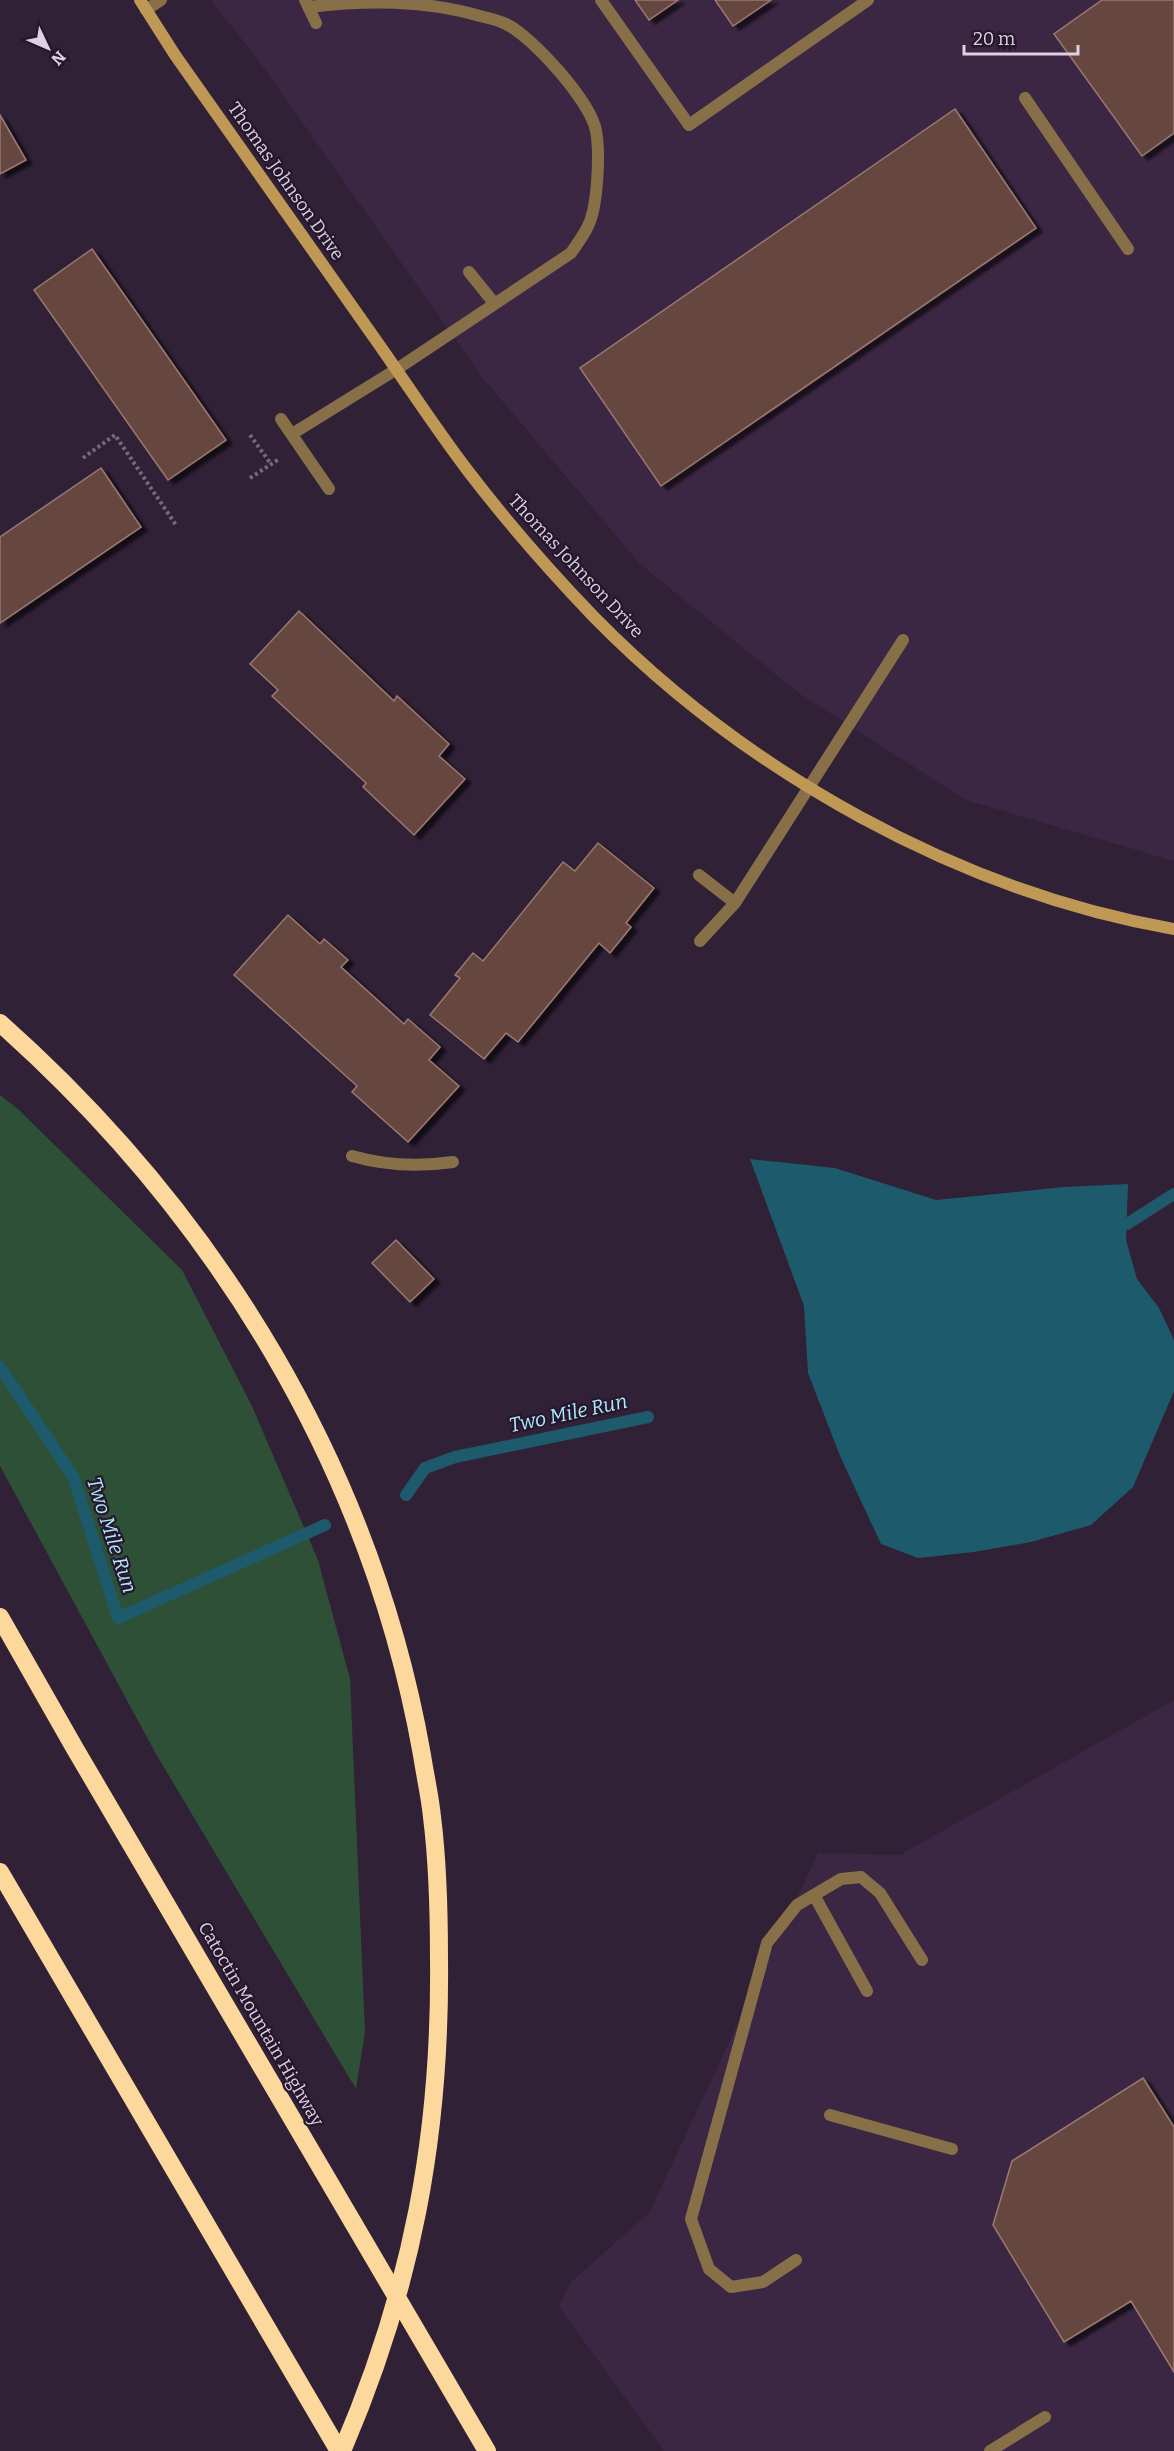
<svg xmlns="http://www.w3.org/2000/svg" width="1174" height="2451" font-family="Bitter,serif">
  <style>
    .built { fill: #3b2743 }
    .green { fill: #2e5037 }
    .water { fill: #1d5a6b }
    .lines { fill: none; stroke-linecap: round; stroke-linejoin: round }
    .stream { stroke: #1d5a6b; stroke-width: 12 }
    .building { fill: #664741; stroke: #9b7871; stroke-width: 1.5; filter: url(#shadow) }
    .path { stroke: #776a7d; stroke-width: 4; stroke-dasharray: 3 3; stroke-linecap: butt }
    .lane { stroke: #877047; stroke-width: 12 }
    .secondary { stroke: #be9854; stroke-width: 12 }
    .highway { stroke: #fcd89c; stroke-width: 18 }
    .labels { text-anchor: middle; dominant-baseline: central; stroke-width: 4.5; stroke-linejoin: round; paint-order: stroke }
    .street-label { font-size: 18px; fill: #dcd2e1; stroke: #26172d }
    .water-label { font-size: 20px; font-style: italic; fill: #aceafe; stroke: #26172d }
  </style>
  <defs>
    <filter id="shadow"><feDropShadow dx="6" dy="4" stdDeviation="1.5" flood-color="#0009"/></filter>
  </defs>
  <rect width="100%" height="100%" fill="#302137"/>
  <path class="built" d="M211,0H1174V861L966,800L800,694L640,564L482,377L261,64Z
    M1174,1700V2451H664L559,2307L571,2282L649,2213L818,1853L900,1855Z"/>
  <path class="green" d="M0,1095L19,1110L182,1270L251,1404L318,1560L350,1679L365,2032L356,2089L156,1754L0,1466Z"/>
  <path class="water" d="M750,1159L835,1168L936,1200L1064,1187L1128,1184L1126,1240L1137,1279L1159,1308L1174,1340V1391L1133,1487L1091,1525L1031,1542L974,1552L918,1558L881,1544L840,1456L808,1373L804,1306Z"/>
  <g class="lines">
    <path class="stream" d="M1127,1224L1174,1194
      M0,1367L73,1476L118,1618L325,1525
      M406,1495L425,1468L455,1457L648,1417"/>
  </g>
  <path class="building" d="M635,0H678L649,20Z
    M715,0H771L733,26Z
    M1102,0H1174V133L1142,156L1054,34Z
    M955,109L1036,228L661,486L580,368Z
    M0,115L26,160L0,174Z
    M92,249L226,440L168,480L34,290Z
    M101,468L141,527L0,623V537Z
    M299,611L394,701L397,696L449,744L439,756L465,779L414,835L363,787L366,783L272,696L278,690L250,664Z
    M598,843L654,888L626,923L631,927L610,953L599,943L518,1042L506,1033L484,1059L430,1015L460,978L455,975L473,953L483,961L563,862L575,871Z
    M288,915L320,944L324,939L348,960L341,967L404,1024L408,1019L440,1047L429,1060L459,1086L408,1142L352,1092L357,1086L234,975Z
    M396,1240L434,1279L410,1302L372,1263Z
    M1143,2078L1174,2127V2372L1131,2301L1064,2342L993,2225L1012,2161Z"/>
  <g class="lines">
    <path class="path" d="M250,435L271,464
      M83,458L115,435L176,525
      M250,478L279,459"/>
    <path class="lane" d="M305,0L316,23
      M601,0L689,125L868,0
      M146,10L161,0
      M1025,98L1128,249
      M469,272L494,303
      M281,419L329,489
      M292,434L397,369L571,253C577,244 584,235 588,226C598,206 600,152 596,131C591,102 533,37 506,24C498,20 489,18 480,16C424,0 368,0 309,7
      M699,875L735,903
      M700,941L735,903L903,640
      M352,1156C387,1166 418,1167 453,1162
      M814,1895L867,1991
      M830,2115L952,2149
      M796,2260L763,2282L731,2287L709,2269L691,2219L767,1943L797,1905L841,1879L861,1877L880,1893L922,1960
      M990,2451L1045,2417"/>
    <path class="secondary" d="M140,0L175,55C241,148 307,242 373,336C405,381 435,428 468,471C507,522 550,571 594,617C746,772 960,892 1174,929"/>
    <path class="highway" d="M0,1023C217,1216 371,1467 422,1755C425,1775 430,1796 432,1817C438,1864 439,1912 439,1959C441,2135 412,2289 342,2451
      M0,1617L74,1747L487,2451
      M0,1872L339,2451"/>
  </g>
  <g class="labels">
    <g class="street-label">
      <text transform="translate(286 181) rotate(55)">Thomas Johnson Drive</text>
      <text transform="translate(576 566) rotate(47)">Thomas Johnson Drive</text>
      <text transform="translate(261 2024) rotate(60)">Catoctin Mountain Highway</text>
    </g>
    <g class="water-label">
      <text transform="translate(568 1413) rotate(-12)">Two Mile Run</text>
      <text transform="translate(112 1535) rotate(72)">Two Mile Run</text>
    </g>
  </g>
  <g transform="translate(48 48) rotate(134)" stroke="#26172d" stroke-width="4.5" paint-order="stroke">
  <path d="M0-4.5L10 22L0 15L-10 22Z" fill="#dcd2e1"/>
  <text y="-9" font-size="16" font-weight="bold" text-anchor="middle" fill="#dcd2e1">N</text>
  </g>
  <path d="M964 45v9h114v-9" fill="none" stroke="#dcd2e1" stroke-width="3"/>
  <text x="973" y="45" font-size="18" fill="#dcd2e1" stroke="#26172d" stroke-width="4.5" paint-order="stroke">20 m</text>
</svg>
